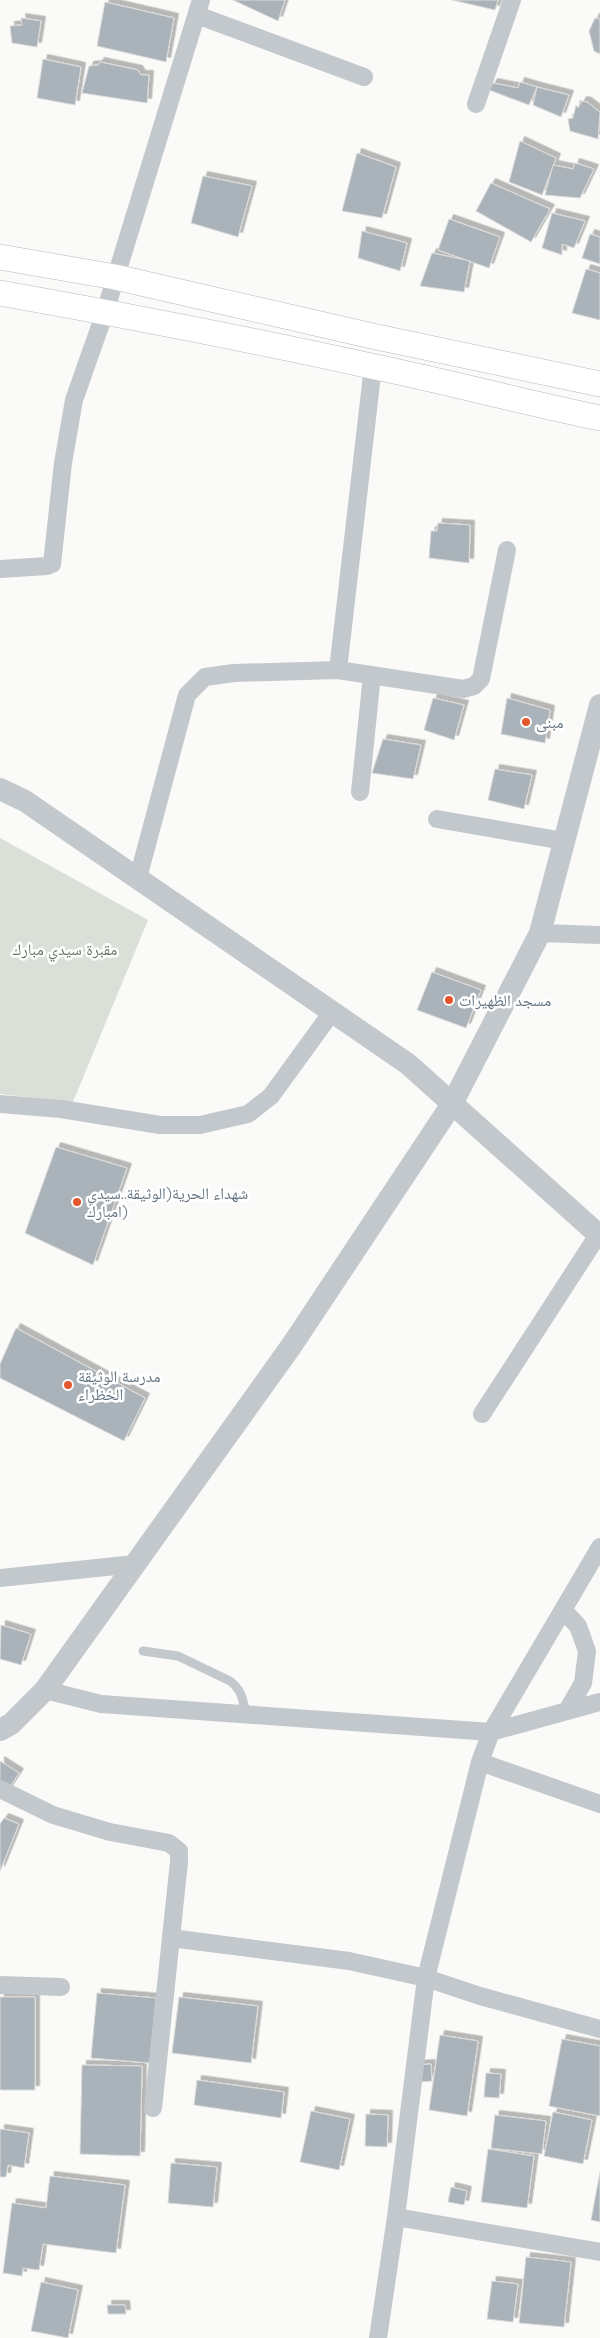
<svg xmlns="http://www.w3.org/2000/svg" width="600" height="2338" font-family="Quicksand,'Noto Naskh Arabic',sans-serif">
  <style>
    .green { fill: #dadfd7 }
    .building { fill: #aab3b9; stroke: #dcdcda; filter: url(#shadow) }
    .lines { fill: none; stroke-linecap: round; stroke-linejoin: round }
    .secondary-casing { stroke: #b3babf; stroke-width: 26 }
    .service { stroke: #c3c8cc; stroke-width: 9 }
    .minor { stroke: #c3c8cc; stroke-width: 18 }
    .tertiary { stroke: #c3c8cc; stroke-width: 22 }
    .secondary { stroke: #fff; stroke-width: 25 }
    .poi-dot { fill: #e4572e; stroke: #fff; stroke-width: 2 }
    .labels { text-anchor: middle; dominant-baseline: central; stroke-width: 5; stroke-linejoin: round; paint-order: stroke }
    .poi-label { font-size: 16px; fill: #657683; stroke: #fff; text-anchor: start }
    .park-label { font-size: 16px; fill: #687a64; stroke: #fff }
  </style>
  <defs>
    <filter id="shadow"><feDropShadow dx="4.5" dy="-4.5" stdDeviation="0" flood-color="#0004"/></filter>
  </defs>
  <rect width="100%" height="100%" fill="#fafaf8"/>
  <path class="green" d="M0,838L148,920L73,1102L0,1094Z"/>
  <path class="building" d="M233,0H285L278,21Z
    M452,0H498L495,10Z
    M105,2L174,18L166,62L97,46Z
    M21,18L41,21L37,47L12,43L10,26L22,25Z
    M595,18L600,19V54L594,51L589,31Z
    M43,59L81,67L75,105L37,98Z
    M100,62L138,70L141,75H149L147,103L82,93L89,66L98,65Z
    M520,82L537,87L529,105L489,90L493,83L518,88Z
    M537,87L569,95L561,117L533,105Z
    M582,101L587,102L600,112L598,139L570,131L568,119L573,118L576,105L578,108Z
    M520,141L556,158L542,195L509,182Z
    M357,153L396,167L382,218L342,211Z
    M575,163L594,169L580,198L545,195L553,165L573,169Z
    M203,176L252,186L238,237L191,223Z
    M491,183L550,209L531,242L476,211Z
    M552,213L585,221L574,248L562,244V255L542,248Z
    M449,219L500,237L489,268L438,250Z
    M362,231L407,243L400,271L358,258Z
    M590,234L600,237V264L582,258Z
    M432,253L470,261L464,292L420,286Z
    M586,269L600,273V320L572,313Z
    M438,523L470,525L469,563L429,558L431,531H437Z
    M433,698L464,705L454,740L424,730Z
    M507,698L550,710L545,743L501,734Z
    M383,739L421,745L413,779L372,773Z
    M495,769L532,775L524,809L488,800Z
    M432,972L481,990L466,1028L417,1010Z
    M56,1147L127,1168L93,1265L25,1233Z
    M16,1328L145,1398L124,1441L0,1378V1364Z
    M1,1625L31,1634L21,1665L0,1659Z
    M0,1761L19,1773L8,1790L0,1785Z
    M4,1818L19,1824L0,1871V1824Z
    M97,1993L156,1998L150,2063L91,2058Z
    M0,1997H35V2090H0Z
    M179,1997L258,2006L251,2063L172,2053Z
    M440,2035L478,2041L467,2116L429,2110Z
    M562,2039L600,2046V2116L549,2106Z
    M431,2064L432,2081L419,2082L418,2065Z
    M82,2065L142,2066L140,2156L80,2154Z
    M486,2073L501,2074L499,2098L484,2097Z
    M197,2080L284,2092L281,2118L194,2105Z
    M311,2111L350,2119L339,2170L300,2162Z
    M553,2112L592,2120L583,2164L544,2156Z
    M366,2114L388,2115L387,2147L365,2146Z
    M495,2115L546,2121L542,2154L491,2148Z
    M0,2129L29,2133L24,2168L8,2165L6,2177H0Z
    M488,2149L534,2156L527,2208L481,2202Z
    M171,2163L217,2167L213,2207L168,2203Z
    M600,2172V2222L591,2220Z
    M50,2176L125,2185L116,2253L43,2244L39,2270L23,2268L22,2276L3,2273L12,2203L46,2208Z
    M451,2187L467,2191L464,2205L448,2202Z
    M526,2257L571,2262L564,2327L519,2323Z
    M492,2281L518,2284L513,2322L487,2319Z
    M41,2282L78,2290L68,2338L31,2331Z
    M107,2305H125L126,2314H108Z"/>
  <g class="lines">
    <g class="secondary-casing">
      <path id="secondary" d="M0,257L115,277L372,336L600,384
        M0,293C124,315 248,339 371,366C448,382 523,402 600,418"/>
    </g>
    <path class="service" d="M143,1651L178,1656L230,1681C242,1690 243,1700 246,1715"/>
    <path class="minor" d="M197,15L364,77
      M476,104L512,0
      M0,569L47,566L52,564L63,463L74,400L105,312L201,0
      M338,670L373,366
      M360,792L372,675
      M437,819L564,841
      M138,878L187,695L205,677L234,673L338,670L463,689L474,686L481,679L507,550
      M540,933L600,935
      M0,1104L61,1109L160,1125H200L248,1114L271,1096L332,1012
      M482,1414L598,1235
      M0,1578L135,1564
      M563,1610L578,1626L587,1651L583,1683L567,1711
      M45,1690L101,1704L491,1732L600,1702
      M480,1762L600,1804
      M0,1789L53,1815L110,1832L169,1843L179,1851V1862L153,2108
      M171,1938L349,1961L426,1978L480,1996L600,2029
      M0,1985L61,1987
      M396,2217L600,2252
      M378,2338L396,2217L426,1978L480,1762L491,1732L600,1547"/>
    <path class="tertiary" d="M0,789L25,801L408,1064L600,1236
      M0,1730L11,1724L45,1690L292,1345L452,1104L540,933L600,705"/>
    <use href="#secondary" class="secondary"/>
  </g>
  <g class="poi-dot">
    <circle cx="526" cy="722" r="5"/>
    <circle cx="449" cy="1000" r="5"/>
    <circle cx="77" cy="1202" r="5"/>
    <circle cx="68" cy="1385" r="5"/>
  </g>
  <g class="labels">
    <g class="poi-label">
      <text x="536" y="722">مبنى</text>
      <text x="459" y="1000">مسجد الظهيرات</text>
      <text x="87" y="1193">شهداء الحرية(الوثيقة..سيدي<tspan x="87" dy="18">امبارك)</tspan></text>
      <text x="78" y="1376">مدرسة الوثيقة<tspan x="78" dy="18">الخظراء</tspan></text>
    </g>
    <g class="park-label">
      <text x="65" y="949">مقبرة سيدي مبارك</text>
    </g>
  </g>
</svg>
